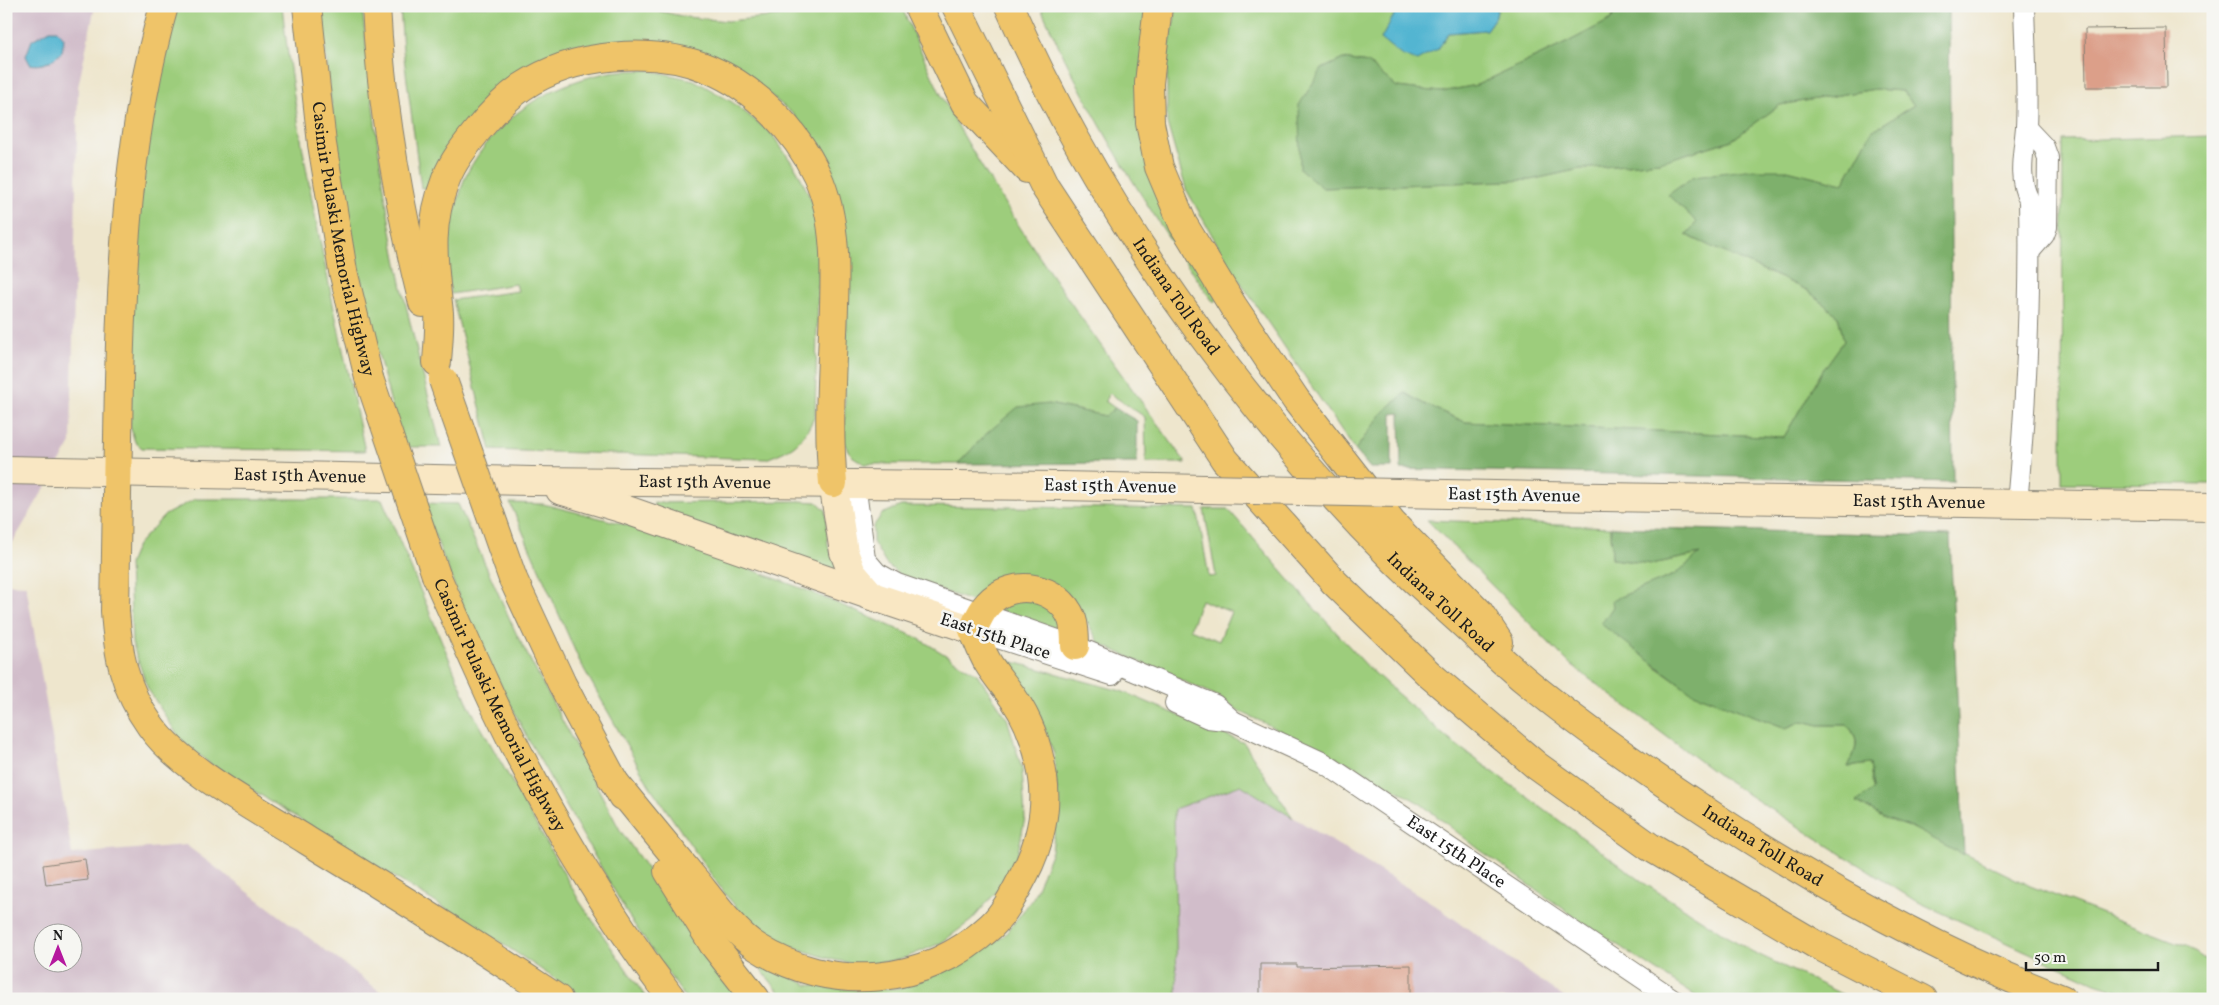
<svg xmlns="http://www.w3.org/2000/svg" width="2219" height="1005" font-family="Vollkorn,serif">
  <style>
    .industrial { fill: #d1bdca; fill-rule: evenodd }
    .green { fill: #9dcd7c; stroke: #5c744c; fill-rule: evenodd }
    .forest { fill: #7eb06c; stroke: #4d6644 }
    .water { fill: #52b5d1; stroke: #376876 }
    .building { fill: #dc9f89 }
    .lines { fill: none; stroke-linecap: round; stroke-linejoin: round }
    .street-casing { stroke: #858174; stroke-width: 22 }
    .secondary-casing { stroke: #858174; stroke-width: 30 }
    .highway-casing { stroke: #858174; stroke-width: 30 }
    .street { stroke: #fff; stroke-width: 20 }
    .secondary { stroke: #f9e7c3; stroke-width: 28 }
    .highway { stroke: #efc469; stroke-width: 28 }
    .secondary-bridge-casing { stroke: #858174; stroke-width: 30; stroke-linecap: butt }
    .highway-bridge-casing { stroke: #858174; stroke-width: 30; stroke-linecap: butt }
    .secondary-bridge { stroke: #f9e7c3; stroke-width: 28 }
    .highway-bridge { stroke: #efc469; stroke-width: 28 }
    .labels { text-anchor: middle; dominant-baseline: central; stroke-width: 5; stroke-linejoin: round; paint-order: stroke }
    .street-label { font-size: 18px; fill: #1c1c1c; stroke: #f6f6f2 }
  </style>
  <rect width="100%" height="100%" fill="#f6f6f2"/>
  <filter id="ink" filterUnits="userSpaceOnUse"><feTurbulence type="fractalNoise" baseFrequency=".02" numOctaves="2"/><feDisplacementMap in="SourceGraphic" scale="10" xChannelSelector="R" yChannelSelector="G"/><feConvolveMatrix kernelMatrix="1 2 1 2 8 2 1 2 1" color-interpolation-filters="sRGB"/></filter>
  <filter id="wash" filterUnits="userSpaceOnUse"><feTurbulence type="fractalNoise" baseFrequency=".0096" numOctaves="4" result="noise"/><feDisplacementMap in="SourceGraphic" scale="20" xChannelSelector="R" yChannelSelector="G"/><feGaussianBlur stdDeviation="1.12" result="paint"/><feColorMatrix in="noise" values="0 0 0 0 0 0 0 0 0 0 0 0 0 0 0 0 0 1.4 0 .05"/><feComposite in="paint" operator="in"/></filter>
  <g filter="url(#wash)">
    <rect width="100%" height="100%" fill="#eee6cd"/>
    <path class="industrial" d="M6,6H95L78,87L71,443L6,554Z
      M6,584L26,585L72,854L186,845L390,999H6ZM42,932H72V962H42Z
      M1241,785L1432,903L1566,999H1177L1174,809Z"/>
    <path class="green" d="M177,6H282C299,157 333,304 365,451L142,448L135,442L130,426C133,342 132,257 143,173C151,117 164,61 177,6Z
      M322,6H362C372,100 382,195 402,288C414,341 428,394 441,447H403C385,382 368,317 355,251C338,170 328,88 322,6Z
      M400,6H636L686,17L728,21L778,16L814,6H901C918,43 933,82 953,117C1021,239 1104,350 1186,463H1146L1145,417L1109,393L1105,401L1115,408L1105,416L1049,404L986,434L958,464H864L852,456L844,441L848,256L842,204L819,151L793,114L753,81L572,53L429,188H421L403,50Z
      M1040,6H1148L1139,91L1217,300L1214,303C1147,210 1087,111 1040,6Z
      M1177,6H1399L1381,39L1438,49L1448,33L1486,30L1496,16L1498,6H1615L1612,19L1564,44L1477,85L1441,92L1397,87L1368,63L1343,59L1322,69L1323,188L1530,180L1580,169L1659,162L1732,140L1780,105L1875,89L1902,91L1914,105L1872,131L1843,184L1787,170L1697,222L1686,235L1807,290L1838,316L1844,341L1823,370L1784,437L1465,422L1424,404L1405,393L1383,412L1355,450L1230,267L1186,189L1167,123V57Z
      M647,70L694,80L732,102L771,133L797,170L814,205L819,246L815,416C801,444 795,448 766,459L491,450L453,300L518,291L516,284L451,294C444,264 447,234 457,204C460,195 462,184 466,175C496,119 544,86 606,73C619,70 634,71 647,70Z
      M2213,136V484L2062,483L2063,140Z
      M195,499H382L469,706L580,902L647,999H585L500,942L210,764L180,739L148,689L132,643L129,564L137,545L165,515Z
      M799,501L817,502L826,510L828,546L837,566L833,574L653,510L654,503Z
      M422,503L458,504L516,633L620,830L739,999H686L631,920L528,739L468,620Z
      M510,503L543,504L644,529L806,590L916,637L977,674L1007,718L1022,769L1025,818L1017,857L998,890L972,920L941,943L902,959L863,965L834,960L795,948L754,927L724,893L649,785L579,660Z
      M901,506L1197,509L1209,577L1216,576L1204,509H1228L1305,598L1368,667L1447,738L1647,885L1751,951L1852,999H1700L1575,917L1480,850L1421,804L1362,770L1239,711L1219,697L1100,644L1078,607L1064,590L974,602L901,576L886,564L873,542V527L882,514ZM1201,600L1231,612L1219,641L1190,629Z
      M1427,520L1611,527L1612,559L1652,564L1701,554L1674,575L1613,600L1655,666L1692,692L1786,728L1802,721L1819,725H1847C1861,740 1856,750 1848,767L1870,764L1873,790L1857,802L1886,819L1913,828L2030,886L2186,946L2213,965V999H2146L2095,983L1914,900L1722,778L1571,665Z
      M1012,600L1039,601L1059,615L1063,633L999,610Z
      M1002,659L1121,691L1244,743L1293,818L1241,785L1174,809L1177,999H785L753,960L808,985L856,990L901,988L961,964L1004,936L1033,898L1052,851L1058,806L1054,754L1034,700Z"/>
    <path class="forest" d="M1615,6H1949L1953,482L1401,469L1400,413L1392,414V468H1370L1355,450L1383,412L1405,393L1424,404L1465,422L1784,437L1823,370L1844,341L1838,316L1807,290L1686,235L1697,222L1668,195L1694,176L1746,170H1787L1843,184L1872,131L1914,105L1902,91L1875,89L1780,105L1732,140L1659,162L1580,169L1530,180L1323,188L1300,169L1299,105L1322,69L1343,59L1368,63L1397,87L1441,92L1477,85L1564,44L1612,19Z
      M1049,404L1105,416L1115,408L1137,421V463L958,464L986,434L1018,407Z
      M1611,527L1950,536L1964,855L1913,828L1886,819L1857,802L1873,789L1870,764L1848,767C1856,750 1862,740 1847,725H1819L1802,721L1786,728L1691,692L1601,624L1613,607L1612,600L1674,575L1700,554L1652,564L1612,559Z"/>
    <path class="water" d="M1399,6H1498L1496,16L1486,30L1448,33L1438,49L1417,61L1401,55L1381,39Z
      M50,30H57L64,38L62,52C53,61 42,67 30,64L26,56L32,40Z"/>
    <g id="blocks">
      <path class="building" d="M2166,28L2167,87H2086L2085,29Z
        M85,859L88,880L46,885L43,865Z
        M1260,964H1297V967L1411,965V999H1260Z"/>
    </g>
  </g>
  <g filter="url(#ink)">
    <use href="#blocks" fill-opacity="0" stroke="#858174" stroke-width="1"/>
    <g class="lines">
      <g class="street-casing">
        <g id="street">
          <path d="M2026,128L2044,147L2048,158L2047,227L2044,235L2030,251"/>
          <path id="s1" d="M855,483L865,559L877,573L897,584L1075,646L1215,705L1233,721L1324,763L1673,999"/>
          <path d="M2017,505C2026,403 2031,302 2029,200C2017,177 2024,152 2026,127C2028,87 2025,46 2024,6"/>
          <path d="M973,630L1112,675"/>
          <path d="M1175,703L1208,718L1233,721"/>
        </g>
      </g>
      <g class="secondary-casing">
        <g id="secondary">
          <path id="s2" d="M6,470L532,481L1060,486"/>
          <path d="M833,483L844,552L852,573L872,596L973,630"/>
          <path d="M560,490L624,509L872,596"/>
          <path id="s3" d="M1543,496L2213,507"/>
        </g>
      </g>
      <g class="highway-casing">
        <g id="highway">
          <path d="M164,6C129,129 122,254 119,380C117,457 116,534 115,611C118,654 124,689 150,725C180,769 262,812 308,841C392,892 476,945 558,999"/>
          <path id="s4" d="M307,6L322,144L343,271L369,378"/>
          <path d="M376,6C381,107 399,206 423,303"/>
          <path d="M918,6L965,103L1027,169"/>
          <path d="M956,6L1045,187L1225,460L1334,582L1429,674L1537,766L1650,847L1815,944L1923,999"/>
          <path id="s5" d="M1009,6C1098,207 1239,404 1394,560C1415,581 1438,601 1460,621C1482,641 1503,662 1526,681C1593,736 1665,785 1738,832C1841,897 1948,956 2062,999"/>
          <path d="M1158,6L1149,83L1150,123L1159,167L1183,224L1233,306L1296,400L1392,523L1479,612L1499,642"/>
          <path d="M437,362C438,346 440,329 439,313C434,265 427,227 446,179C453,161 465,146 477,131C490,115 505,99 522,87C573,53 652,46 709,69C755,88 796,130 817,175C839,223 835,281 833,333C831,383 828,432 833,483"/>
          <path id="s6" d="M436,575C456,620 476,665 497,710C544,808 606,912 672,999"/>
          <path d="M513,579L562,684L622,796"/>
          <path d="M612,779C641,815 670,850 699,885C714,904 737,935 757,947C830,994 927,986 991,926C1005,913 1015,892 1024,875C1039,847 1048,810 1043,778C1039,750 1030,722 1014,699C1006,687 996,676 988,663C982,653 978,641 973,630C977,621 981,611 988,604C1012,577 1059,586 1072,619C1075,628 1075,637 1075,646"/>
          <path d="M668,871L713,944L756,999"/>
        </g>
      </g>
      <use href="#street" class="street"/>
      <use href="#secondary" class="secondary"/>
      <use href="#highway" class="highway"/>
      <g class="secondary-bridge-casing">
        <path id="secondary-bridge" d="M1060,486L1543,496"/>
      </g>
      <g class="highway-bridge-casing">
        <path id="highway-bridge" d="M369,378L436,575
          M443,380L513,579"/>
      </g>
      <use href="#secondary-bridge" class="secondary-bridge"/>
      <use href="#highway-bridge" class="highway-bridge"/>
    </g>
  </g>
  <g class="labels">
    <g class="street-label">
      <text stroke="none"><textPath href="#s4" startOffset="236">Casimir Pulaski Memorial Highway</textPath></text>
      <text stroke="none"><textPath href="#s5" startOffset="336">Indiana Toll Road</textPath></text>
      <text stroke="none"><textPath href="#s2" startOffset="294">East 15th Avenue</textPath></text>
      <text stroke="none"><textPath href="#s2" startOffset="699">East 15th Avenue</textPath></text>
      <text transform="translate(1110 487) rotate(1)">East 15th Avenue</text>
      <text transform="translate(1514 496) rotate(1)">East 15th Avenue</text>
      <text stroke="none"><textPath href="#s3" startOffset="376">East 15th Avenue</textPath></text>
      <text stroke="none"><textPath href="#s5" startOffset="741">Indiana Toll Road</textPath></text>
      <text transform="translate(995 637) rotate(18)">East 15th Place</text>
      <text stroke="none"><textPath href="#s6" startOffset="145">Casimir Pulaski Memorial Highway</textPath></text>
      <text stroke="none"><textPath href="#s5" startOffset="1146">Indiana Toll Road</textPath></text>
      <text stroke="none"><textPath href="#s1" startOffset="742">East 15th Place</textPath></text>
    </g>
  </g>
  <rect width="2219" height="1005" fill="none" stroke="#f6f6f2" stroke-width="25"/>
  <g transform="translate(58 948)"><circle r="24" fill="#f6f6f2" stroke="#9f9f9c"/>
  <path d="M0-4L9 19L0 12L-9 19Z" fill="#b5179e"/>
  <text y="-8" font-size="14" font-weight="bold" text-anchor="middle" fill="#1c1c1c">N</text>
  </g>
  <path d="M2026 962v8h132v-8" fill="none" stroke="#1c1c1c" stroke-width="2.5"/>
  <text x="2034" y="962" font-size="15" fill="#1c1c1c" stroke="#f6f6f2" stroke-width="4" paint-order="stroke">50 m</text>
</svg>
